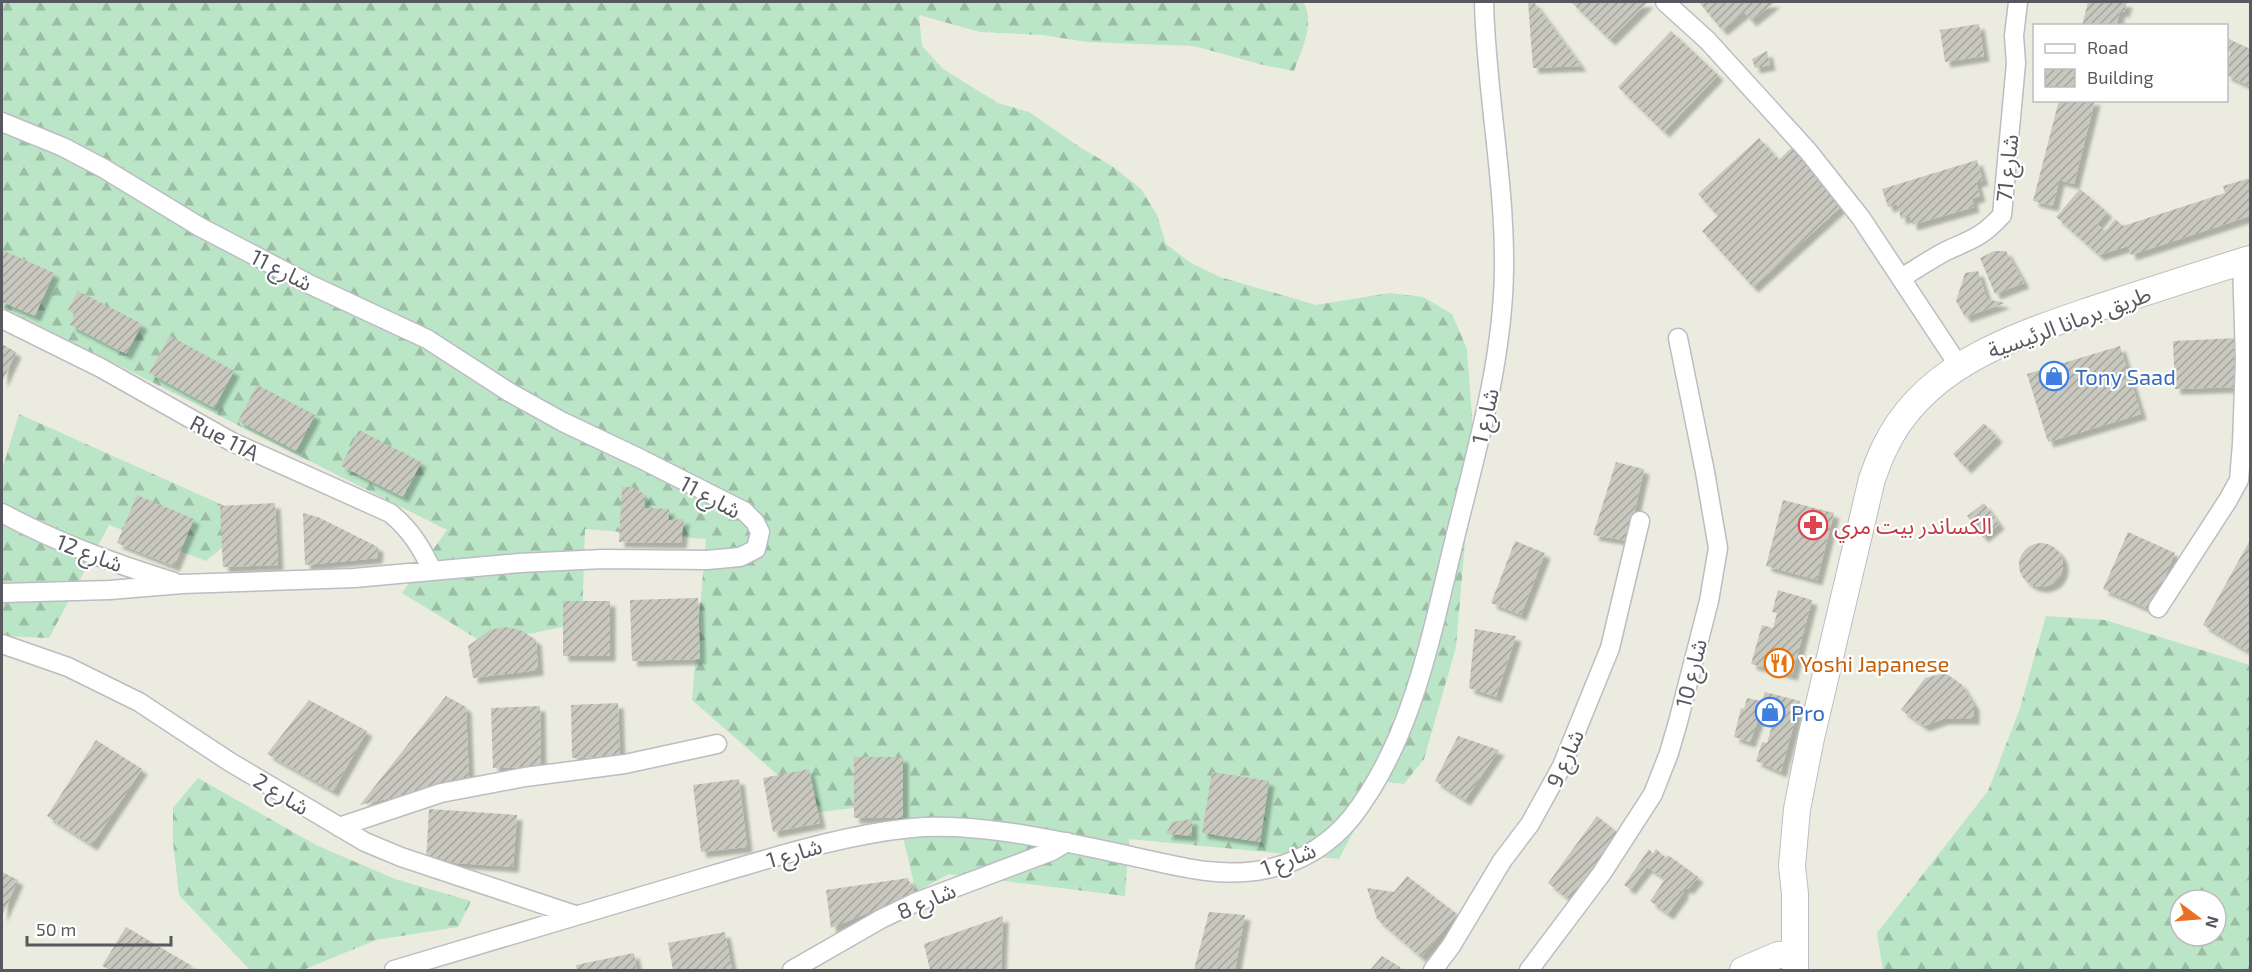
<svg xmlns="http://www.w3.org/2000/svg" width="2252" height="972" font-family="'Exo 2','Noto Sans Arabic',sans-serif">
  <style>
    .forest { fill: url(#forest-firs); fill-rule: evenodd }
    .building { fill: url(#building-hatch); filter: url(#shadow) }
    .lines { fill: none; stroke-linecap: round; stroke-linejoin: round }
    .minor-casing { stroke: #bcbcc3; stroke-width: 21 }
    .secondary-casing { stroke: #bcbdc6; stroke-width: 28 }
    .minor { stroke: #fff; stroke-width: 18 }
    .secondary { stroke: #fff; stroke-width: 26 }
    .labels { text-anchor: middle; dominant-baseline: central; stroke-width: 4.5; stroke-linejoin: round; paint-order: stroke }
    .street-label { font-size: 22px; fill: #585960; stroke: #fff }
    .shop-label { font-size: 22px; fill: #366cbe; stroke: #fff; text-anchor: start }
    .health-label { font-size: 22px; fill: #be3a42; stroke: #fff; text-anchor: start }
    .food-label { font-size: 22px; fill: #c56008; stroke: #fff; text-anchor: start }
  </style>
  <defs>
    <pattern id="forest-firs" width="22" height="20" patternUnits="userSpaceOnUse" patternTransform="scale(1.5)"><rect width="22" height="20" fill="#bae5c6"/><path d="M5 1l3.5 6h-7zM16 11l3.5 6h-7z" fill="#9abda4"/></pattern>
    <pattern id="building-hatch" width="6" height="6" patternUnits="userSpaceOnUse" patternTransform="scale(1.5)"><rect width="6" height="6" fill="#c8c8be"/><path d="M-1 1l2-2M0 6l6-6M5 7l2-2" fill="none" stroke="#a5a59e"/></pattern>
    <filter id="shadow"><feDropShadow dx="5.5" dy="5.5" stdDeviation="1.5" flood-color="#0004"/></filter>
  </defs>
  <rect width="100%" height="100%" fill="#ebecdf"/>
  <path class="forest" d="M2,2H1303C1316,22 1301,51 1294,71L1263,65L1194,46L1087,42L1042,35L980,32L919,15L922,46L943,69L998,103L1029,112L1081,148L1112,166L1141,189L1157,215L1166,244L1191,263L1220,277L1316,305L1390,293L1423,297L1452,314L1467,349L1472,416L1473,447L1456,647L1424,759L1404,784L1380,781L1339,859L1129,839L1125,896L949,874L916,892L895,803L820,812L692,700L706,539L585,529L582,623L484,643L402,593L447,530L2,307Z
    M19,414L256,520L206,561L109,525L49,638L2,636V470Z
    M2046,616L2105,620L2250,665V970H1883L1877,933L1988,791L2019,711ZM2180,900H2216V936H2180Z
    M198,778L316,845L395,879L471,901L458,927L376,940L303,970H250L179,895L173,842V808Z"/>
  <path class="building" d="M1528,2H1534L1581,66L1533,68Z
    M1571,2H1648L1610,40Z
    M1699,2H1775L1751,21L1744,12L1722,30Z
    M2088,2H2127L2124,12L2120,11L2116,26H2082Z
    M1979,24L1984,56L1945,62L1940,30Z
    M1671,31L1718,75L1664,132L1618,87Z
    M2229,39L2250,49V86L2226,75V63L2231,53L2226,51Z
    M1767,51L1770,65L1755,68L1752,59Z
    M2059,100H2095L2074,184L2059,180L2053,206L2033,201Z
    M1759,138L1779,160L1793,146L1845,203L1753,287L1702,231L1718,216L1698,194Z
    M1977,160L1983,180L1976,182L1980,196L1972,199L1974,207L1912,225L1910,216L1901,219L1897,204L1888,207L1882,189Z
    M2250,178V216L2131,255L2128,246L2099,255L2056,217L2080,189L2107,212L2097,224L2105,231L2115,219L2123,226L2225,193L2223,186Z
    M2,250L54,273L35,316L2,302Z
    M1994,251H2006L2024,283L1995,294L1980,258Z
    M1978,271L1987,299L2005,303L1965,317L1956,301L1965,273Z
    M78,291L142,324L126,354L70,325L76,314L68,310Z
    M170,336L234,371L214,408L149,373Z
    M2238,338L2239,387L2175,389L2173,341Z
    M2,344L16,352L2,382Z
    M2120,346L2141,414L2048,442L2027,374Z
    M257,385L315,415L296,451L238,421Z
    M1984,423L1997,437L1966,468L1953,454Z
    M359,430L421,462L403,497L341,466Z
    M1616,462L1644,469L1628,541L1593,535Z
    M622,487H632L645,495L644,508L669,509V520L684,519L681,543L619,542Z
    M137,495L194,519L174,566L117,543Z
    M1783,500L1834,513L1817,580L1766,566Z
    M275,503L278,565L223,567L220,506Z
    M1984,503L1999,524L1983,537L1967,516Z
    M303,513L318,517L378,547L377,558L305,565Z
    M2128,532L2175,553L2151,610L2103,589Z
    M2250,540V649L2249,652L2203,625Z
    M1515,541L1545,553L1521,615L1491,603Z
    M2019 565a22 22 0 1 1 44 0a22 22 0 1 1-44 0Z
    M1778,590L1812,600L1792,675L1751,664L1762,625L1773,628L1777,613L1772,612Z
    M698,598L700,659L632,661L630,600Z
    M563,601H610V656H563Z
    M505,627L520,630L536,640L538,670L473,678L468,646L490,630Z
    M1475,629L1516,636L1496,697L1469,688Z
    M1945,673L1961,684L1974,705V719H1943L1924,726L1901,710L1925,678Z
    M1765,692L1800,701L1781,772L1756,761L1762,742L1767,743L1773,722L1759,717L1750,742L1734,737L1741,708L1744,709L1747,698L1762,701Z
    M446,696L466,707L469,780L360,805Z
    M309,700L367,731L333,791L267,754Z
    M618,703L620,756L572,758L571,705Z
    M540,706L541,767L493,768L491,708Z
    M1458,736L1499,750L1465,800L1435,781Z
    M96,740L142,769L92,845L47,816Z
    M854,757H903V818H854Z
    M809,769L820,823L773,832L763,778Z
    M1212,772L1269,781L1260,842L1202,833Z
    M739,779L747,847L701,852L693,785Z
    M429,809L517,815L513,867L426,861Z
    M1597,816L1618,833L1571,901L1548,883Z
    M1192,819V836L1166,834L1172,822Z
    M1649,849L1653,854L1656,849L1666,858L1668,855L1698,877L1688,889L1685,887L1682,891L1684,892L1668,914L1650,901L1665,879L1647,867L1630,889L1624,885Z
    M2,872L18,880L2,916Z
    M1407,876L1457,914L1421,957L1377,919L1367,888L1394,892Z
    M908,878L914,894L831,928L826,890Z
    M1209,912L1245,915L1235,970H1194Z
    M1003,916L1001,970H930L924,944Z
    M126,927L192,966L189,970H110L102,966Z
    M725,932L732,970H673L668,943Z
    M634,953L637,970H577L576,965Z
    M1382,956L1400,967L1399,970H1370Z"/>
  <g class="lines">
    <g class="minor-casing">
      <path id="minor" d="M1665,2L1707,40L1808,151L1861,218L1959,366
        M2,122L63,147L103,168L200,227L311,285L427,339L509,392L563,422L641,459L744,511L755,522L760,532L756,549L740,557L707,560L603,559L520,563L354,578L182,584L110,590L2,593
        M1901,278C1916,269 1931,259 1946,251C1972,239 1981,238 2002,215L2016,63L2014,36L2018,2
        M2,319L101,368L232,442L390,513C410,529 421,547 432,570
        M2,513C58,543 113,563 174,582
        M2158,608L2228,500L2239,480L2242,444L2245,359L2242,262
        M2,644L68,667L139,702L230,762L365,842L401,857L575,915
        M339,827L441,793L525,777L625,764L717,744
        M394,970C501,939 606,906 713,875C778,856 843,835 911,828C977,821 1065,842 1131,856C1176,866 1221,879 1267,869C1301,862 1330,844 1352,817C1411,741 1430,641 1452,550C1474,458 1503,365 1504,269C1505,179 1486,91 1484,2
        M792,970L881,919L914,903L1052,851L1067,842
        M1433,970L1451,946L1502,861L1530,824L1562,766L1610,648L1640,521
        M1529,970L1602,873L1653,794L1669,753L1678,722L1709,601L1718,548L1705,472L1678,338"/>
    </g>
    <g class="secondary-casing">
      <path id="secondary" d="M1743,970L1778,955L1794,954
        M1795,970V894L1792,866L1797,809L1811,738L1872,479C1876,469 1879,459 1884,449C1923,365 2013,337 2094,309C2146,292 2198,275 2250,259"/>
    </g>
    <use href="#minor" class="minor"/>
    <use href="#secondary" class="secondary"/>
  </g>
  <defs>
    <g id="shop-ring" transform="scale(1.5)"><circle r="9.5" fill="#fff" stroke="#3f7fe0" stroke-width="1.5"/><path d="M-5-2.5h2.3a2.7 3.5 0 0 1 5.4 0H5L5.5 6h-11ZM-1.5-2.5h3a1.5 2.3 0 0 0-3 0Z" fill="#3f7fe0"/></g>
    <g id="pharmacy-ring" transform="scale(1.5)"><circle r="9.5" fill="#fff" stroke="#e0444e" stroke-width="1.5"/><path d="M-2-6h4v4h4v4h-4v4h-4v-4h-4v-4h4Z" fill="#e0444e"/></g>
    <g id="restaurant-ring" transform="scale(1.5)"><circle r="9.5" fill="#fff" stroke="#e8710a" stroke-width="1.5"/><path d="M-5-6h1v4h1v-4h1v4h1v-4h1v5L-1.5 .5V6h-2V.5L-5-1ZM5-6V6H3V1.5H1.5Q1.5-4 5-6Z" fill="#e8710a"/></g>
  </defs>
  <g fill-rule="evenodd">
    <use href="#shop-ring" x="2054" y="376"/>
    <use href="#pharmacy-ring" x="1813" y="525"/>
    <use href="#restaurant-ring" x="1779" y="663"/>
    <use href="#shop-ring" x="1770" y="712"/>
  </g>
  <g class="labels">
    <g class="street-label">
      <text transform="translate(2006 168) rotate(-84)">شارع 71</text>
      <text transform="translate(282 269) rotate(27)">شارع 11</text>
      <text transform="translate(2069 321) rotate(-20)">طريق برمانا الرئيسية</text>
      <text transform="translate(1484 416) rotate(-77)">شارع 1</text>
      <text transform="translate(225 437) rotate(27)">Rue 11A</text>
      <text transform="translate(711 496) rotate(28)">شارع 11</text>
      <text transform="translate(90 552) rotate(21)">شارع 12</text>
      <text transform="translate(1690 673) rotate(-76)">شارع 10</text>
      <text transform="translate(1564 758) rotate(-66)">شارع 9</text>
      <text transform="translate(282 793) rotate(31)">شارع 2</text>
      <text transform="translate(794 852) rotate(-16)">شارع 1</text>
      <text transform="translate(1288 858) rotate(-21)">شارع 1</text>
      <text transform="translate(926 900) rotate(-23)">شارع 8</text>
    </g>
    <g class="shop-label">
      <text x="2075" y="376">Tony Saad</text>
      <text x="1791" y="712">Pro</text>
    </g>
    <g class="health-label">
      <text x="1834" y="525">الكساندر بيت مري</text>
    </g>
    <g class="food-label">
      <text x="1800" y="663">Yoshi Japanese</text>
    </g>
  </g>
  <rect width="2252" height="972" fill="none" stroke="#585960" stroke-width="6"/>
  <rect x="2033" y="24" width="195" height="78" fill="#ffffff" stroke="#bcbdbf" stroke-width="1.5"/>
  <rect x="2045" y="44" width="30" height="9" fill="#ffffff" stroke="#bcbdbf" stroke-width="1.5"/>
  <text x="2087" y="54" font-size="18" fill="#585960">Road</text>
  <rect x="2045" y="69" width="30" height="18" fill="url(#building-hatch)" stroke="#bcbdbf" stroke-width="1.5"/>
  <text x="2087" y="84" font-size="18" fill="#585960">Building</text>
  <g transform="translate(2198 918) rotate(106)"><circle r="28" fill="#ffffff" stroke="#bcbdbf" stroke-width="1.5"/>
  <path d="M0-4.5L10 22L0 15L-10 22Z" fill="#ec6f24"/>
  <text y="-9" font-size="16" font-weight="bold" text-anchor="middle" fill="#585960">N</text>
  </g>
  <path d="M27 936v9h144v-9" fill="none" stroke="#585960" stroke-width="3"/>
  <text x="36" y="936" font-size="18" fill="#585960" stroke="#ffffff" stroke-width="4.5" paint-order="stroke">50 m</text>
</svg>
